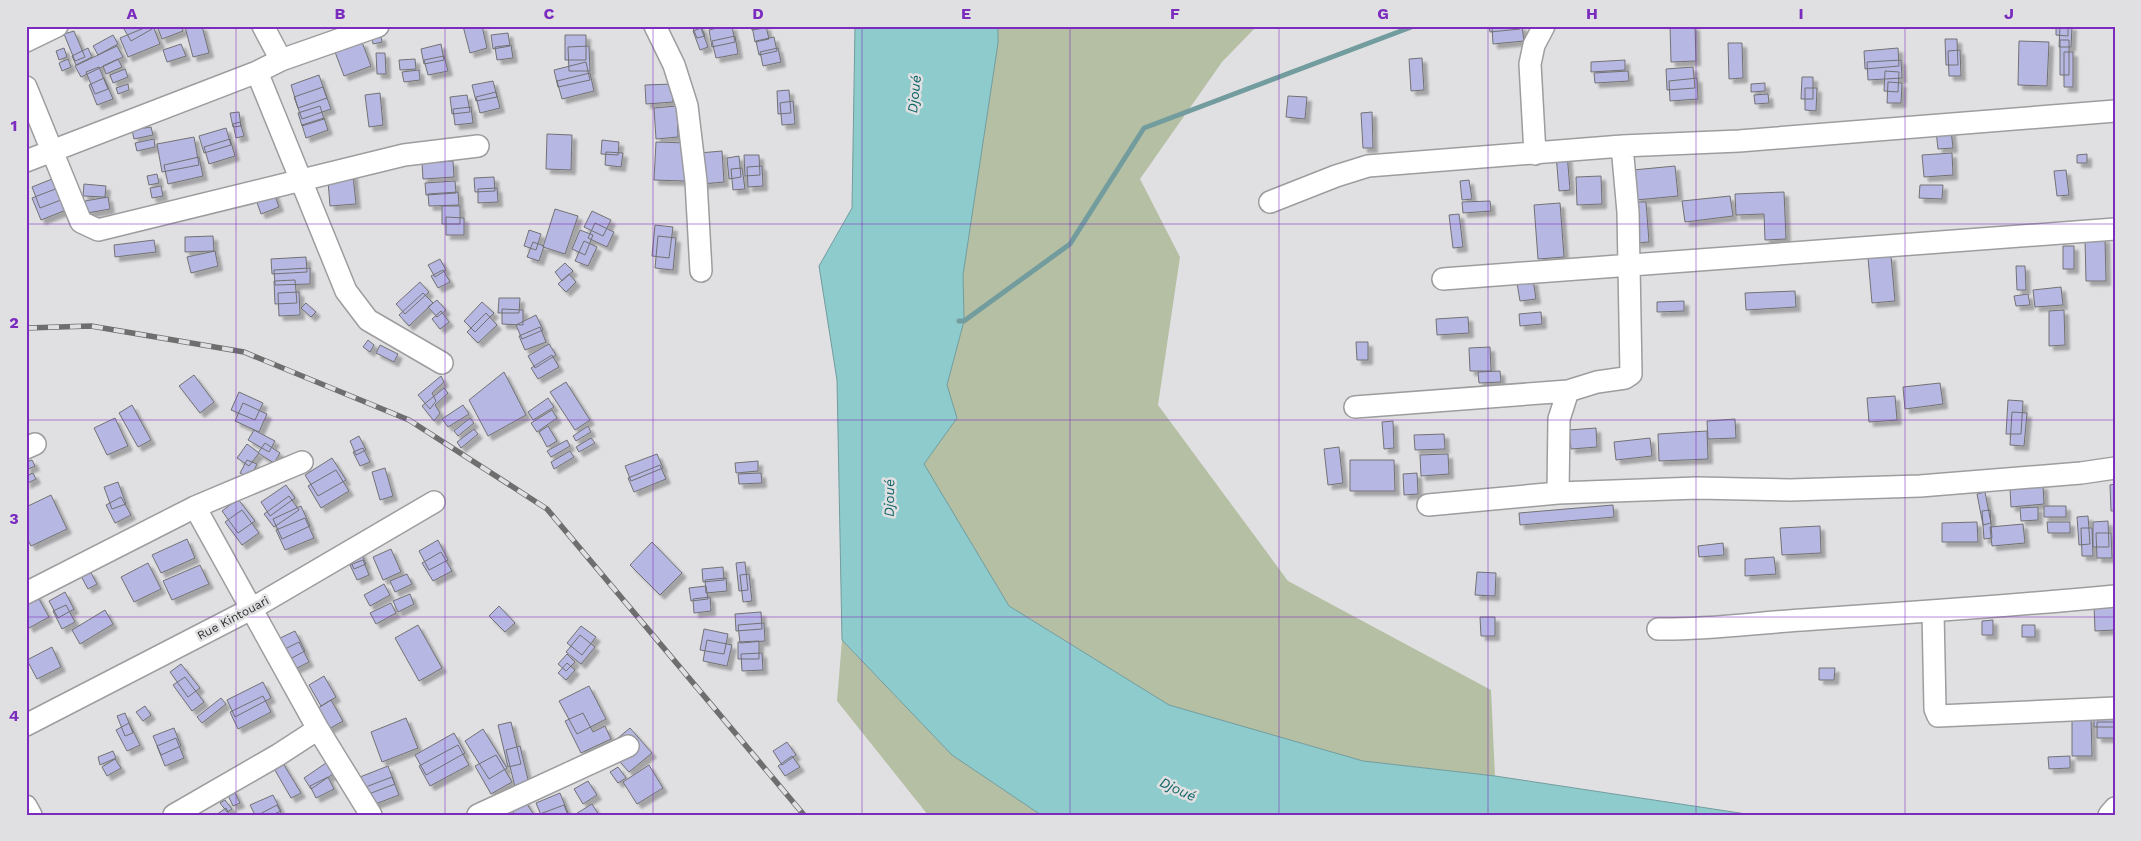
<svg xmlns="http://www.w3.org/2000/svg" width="2141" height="841" font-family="'Work Sans',sans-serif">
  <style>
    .green { fill: #b5bfa3 }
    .water { fill: #8ecbcc; stroke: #729c9e }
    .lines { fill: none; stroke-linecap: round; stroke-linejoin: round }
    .stream { stroke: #729c9e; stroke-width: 5 }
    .building { fill: #b6b7e3; stroke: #727274; filter: url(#shadow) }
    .minor-casing { stroke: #9d9d9f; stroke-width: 24 }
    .minor { stroke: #fff; stroke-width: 21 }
    .rail-casing { stroke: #6e6e6f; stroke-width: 5.5 }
    .rail { stroke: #e0e0e2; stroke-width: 4; stroke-dasharray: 11; stroke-linecap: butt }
    .grid { fill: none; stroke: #7b2cbf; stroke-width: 1; stroke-opacity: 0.55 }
    .labels { text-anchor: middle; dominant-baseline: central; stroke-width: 5; stroke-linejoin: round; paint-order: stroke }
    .street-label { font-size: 12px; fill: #303031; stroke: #e0e0e2 }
    .water-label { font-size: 14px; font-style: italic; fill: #106466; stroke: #e0e0e2 }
    .neatline { fill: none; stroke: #7b2cbf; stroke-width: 2 }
    .grid-label { font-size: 16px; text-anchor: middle; font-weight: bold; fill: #7b2cbf }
  </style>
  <defs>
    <filter id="shadow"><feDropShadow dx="4.5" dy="4.5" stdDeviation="1" flood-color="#0004"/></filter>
  </defs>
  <rect width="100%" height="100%" fill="#e0e0e2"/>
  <path class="green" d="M998,26H1257L1222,62L1140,179L1180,257L1158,405L1288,581L1491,690L1495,776L1363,761L1169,705L1009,606L923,464L957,418L947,385L964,321L963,275L998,43Z
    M842,640L952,755L1041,815H928L837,701Z"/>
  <path class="water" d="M855,26H998V43L963,275L964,321L947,385L957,418L924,464L1009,606L1169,705L1363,761L1495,776L1753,815H1041L952,755L842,640L837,380L819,266L852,208Z"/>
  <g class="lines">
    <path class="stream" d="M959,321H964L1070,244L1144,128L1414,26"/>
  </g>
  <path class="building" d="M129,26H151L152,29L131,41L124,29Z
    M149,26H153L160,44L128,57L120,38Z
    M157,26H182L183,31L162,39Z
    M190,26H202L209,53L193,57L185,27Z
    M463,26H482L487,48L470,53Z
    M692,26H701L705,36L697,38Z
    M725,26H732L735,42L712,47L709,30Z
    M751,26H765V28L752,30Z
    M752,26H766L769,39L755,42Z
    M1489,26H1520V29L1490,32Z
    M1492,26H1522L1524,41L1493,44Z
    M1670,26H1695L1696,61L1671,62Z
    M2056,26H2068V36L2056,35Z
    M2060,26H2072L2071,47H2059Z
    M701,28L708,47L700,50L693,31Z
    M74,31L85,57L75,61L64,34Z
    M508,33L510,46L493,49L491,35Z
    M113,35L118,44L98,55L93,46Z
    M565,35H586V60H565Z
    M381,36L382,42L373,44L372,37Z
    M735,36L738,54L716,58L712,41Z
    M774,37L777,51L759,55L756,41Z
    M1945,39H1957L1958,65H1946Z
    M2060,40H2069V75H2060Z
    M2019,41L2049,42L2047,86L2018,85Z
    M362,42L371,66L344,76L335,52Z
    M1728,43H1742L1743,78L1729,79Z
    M181,44L186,56L167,62L163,50Z
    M441,44L444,60L424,64L421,49Z
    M511,45L513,58L497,60L495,47Z
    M117,46L123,57L81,77L75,66Z
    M589,46L590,71H569L568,47Z
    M64,48L67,57L59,60L56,51Z
    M88,48L92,57L76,65L72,56Z
    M778,48L781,62L763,66L760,52Z
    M1898,48L1899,66L1865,69L1864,51Z
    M1960,50L1961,76H1949L1948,51Z
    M2064,52H2073V87H2064Z
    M376,53H385L386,74H377Z
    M444,56L448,71L428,75L424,60Z
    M1422,58L1424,90L1411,91L1409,59Z
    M68,59L71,67L62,71L59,63Z
    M118,59L122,67L106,74L103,66Z
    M415,59L416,69L400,70L399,60Z
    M1625,60V70L1591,72V62Z
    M1901,60L1902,78L1868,80L1867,62Z
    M586,62L590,80L558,87L554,70Z
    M99,67L108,89L95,94L86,72Z
    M1693,67L1695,88L1667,90L1666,69Z
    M125,69L128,77L113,83L110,75Z
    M419,70L420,80L404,82L402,72Z
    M1628,71L1629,81L1595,83L1594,73Z
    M1885,71L1899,72L1898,92L1884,91Z
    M590,73L594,91L562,99L557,81Z
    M319,75L327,98L298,108L291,85Z
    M1802,77H1813V99H1801Z
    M104,78L113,99L97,105L89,85Z
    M1697,78L1698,99L1670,101L1669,81Z
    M493,81L497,97L476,101L472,85Z
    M1888,82L1902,83L1901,103H1887Z
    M1765,83V91L1751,92V84Z
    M128,84L129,90L118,94L116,88Z
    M672,84L673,102L646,104L645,85Z
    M323,87L331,109L302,119L294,97Z
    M1805,88H1817L1816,111L1805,110Z
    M789,90L791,113L778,114L777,91Z
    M496,92L500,108L480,113L476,97Z
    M380,93L383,125L369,127L365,95Z
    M1768,94L1769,103L1755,104L1754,95Z
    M467,95L470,112L452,114L450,97Z
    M1288,96L1307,97L1305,119L1286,117Z
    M793,101L795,124L782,125L780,103Z
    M320,106L324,119L302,126L298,113Z
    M677,106L678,137L656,139L654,108Z
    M471,107L473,123L455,125L453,109Z
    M239,112L241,126L233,127L230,113Z
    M1372,112L1373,148H1363L1361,113Z
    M324,118L328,130L306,138L302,125Z
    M240,122L244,136L236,138L233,124Z
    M151,127L153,135L134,139L132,130Z
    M226,128L231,145L204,153L199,136Z
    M1951,130L1953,148L1938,149L1936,131Z
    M547,134L572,135L571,170L546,169Z
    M194,137L199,165L162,172L157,144Z
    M154,139L155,147L137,151L135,143Z
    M230,139L235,156L209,164L204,147Z
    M602,140L619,142L618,155L601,154Z
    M656,142L687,143L685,181L654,180Z
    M722,151L724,182L702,184L699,153Z
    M606,152L623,153L621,167L605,165Z
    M1567,153L1570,190L1559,191L1556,154Z
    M1952,153L1953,175L1924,177L1922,155Z
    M2087,154V163H2077V155Z
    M744,155H759L760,175L745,176Z
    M739,156L741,177L729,179L727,158Z
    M199,157L203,176L168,184L164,165Z
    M453,161L454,177L423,179L422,163Z
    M352,166L356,204L330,206L327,168Z
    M762,166L763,186L748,187L747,167Z
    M1675,166L1678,196L1636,200L1633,170Z
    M742,168L745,189L733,190L731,169Z
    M2066,170L2069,195L2057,196L2054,171Z
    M157,174L159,183L149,185L147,176Z
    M1601,176L1602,204L1577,205L1576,177Z
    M57,177L66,198L40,208L32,187Z
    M494,177L495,191L475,192L474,178Z
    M1469,180L1472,199L1462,200L1460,181Z
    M455,181L456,193L426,195L425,183Z
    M84,184L106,186L105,197L83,196Z
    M271,184L279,207L261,214L253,191Z
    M1920,185H1943L1942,199L1919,198Z
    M161,186L163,196L152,198L150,188Z
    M58,188L66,210L41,220L32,198Z
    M497,188L498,202L478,203V189Z
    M458,192L459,205L429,206L428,194Z
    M1784,192L1786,239L1765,240L1764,214L1736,215L1735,194Z
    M1730,196L1733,216L1685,222L1682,201Z
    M108,197L110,209L87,213L85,201Z
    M1490,201L1491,211L1463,213L1462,202Z
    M1633,202H1646L1649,242L1636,243Z
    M1560,203L1564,257L1538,259L1534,205Z
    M442,206H460V224H442Z
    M555,209L578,216L565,254L543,247Z
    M592,211L611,220L603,236L584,227Z
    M1459,214L1463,247L1453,248L1449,215Z
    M446,217L464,218V235H446Z
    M595,223L614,232L607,247L588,238Z
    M655,225L673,227L669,258L652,256Z
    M529,230L541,234L536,250L524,246Z
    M580,230L593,235L585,255L572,249Z
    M213,236L214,251L185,252V237Z
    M658,236L676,238L673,270L655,268Z
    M2105,238L2106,281H2086L2085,239Z
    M154,240L156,252L115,257L114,245Z
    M584,241L597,247L588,266L575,261Z
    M533,242L544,246L539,261L527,257Z
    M2063,246H2074V269H2063Z
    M215,251L218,266L191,273L187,257Z
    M1891,256L1895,301L1872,303L1868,258Z
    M306,257L307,272L272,274L271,259Z
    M440,259L446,270L435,277L428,265Z
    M565,263L573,271L562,281L555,272Z
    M2016,266H2025L2026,290H2017Z
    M310,268V284L275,285L274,270Z
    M443,270L450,282L438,288L431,276Z
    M569,274L576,282L566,292L558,284Z
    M295,280L297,303L275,304L274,281Z
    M1533,280L1536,299L1520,301L1517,283Z
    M420,282L429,292L405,314L396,304Z
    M2061,287L2063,305L2035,307L2033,290Z
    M1795,291L1796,307L1746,310L1745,293Z
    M299,292L300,315L279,316L278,293Z
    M423,293L433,303L409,326L399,315Z
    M2028,294L2030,305L2016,306L2014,296Z
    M499,298H520L519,313H498Z
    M437,300L446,310L437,317L428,307Z
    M1684,301V311L1657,312V302Z
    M482,302L494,313L475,332L464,321Z
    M306,303L316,312L311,317L301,308Z
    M502,309L523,310V325L502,324Z
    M2064,310L2065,345L2049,346V311Z
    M441,311L449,322L440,329L432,319Z
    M1541,312L1542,324L1520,326L1519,314Z
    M486,313L497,325L478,343L467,332Z
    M536,315L543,330L522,339L516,325Z
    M1468,317L1469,333L1437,335L1436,319Z
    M540,327L546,342L525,350L519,336Z
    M368,340L374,345L370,352L363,347Z
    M1356,342H1368V360H1357Z
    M549,344L556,355L535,368L528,356Z
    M380,345L398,354L394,362L376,353Z
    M1490,347L1491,371H1470L1469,348Z
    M552,355L559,367L538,379L531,368Z
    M1500,371L1501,382L1479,383L1478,372Z
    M504,372L526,415L488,436L469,400Z
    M194,375L214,402L200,413L179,386Z
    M441,376L444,382L432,393L436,401L430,409L418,395Z
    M566,382L590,420L575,430L550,392Z
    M1940,383L1943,404L1905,409L1903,387Z
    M444,388L448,393L435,405L440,413L434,421L422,406Z
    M239,392L263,403L255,420L231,410Z
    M1895,396L1897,420L1869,422L1867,398Z
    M548,398L554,407L533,420L528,412Z
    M2008,400L2023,401L2021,434H2006Z
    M243,403L267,414L259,432L235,421Z
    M132,405L151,440L138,447L119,413Z
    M463,405L469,414L448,427L442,419Z
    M552,410L557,418L537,432L531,423Z
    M2012,412L2027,413L2024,446L2010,445Z
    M115,418L128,446L107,455L94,428Z
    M470,418L474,423L458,436L454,431Z
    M1735,419L1736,438L1708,439L1707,421Z
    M1393,421L1394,448L1384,449L1382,422Z
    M548,426L557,441L547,447L539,432Z
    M588,426L591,432L576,441L573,436Z
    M1596,428L1597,447L1571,449L1569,430Z
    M474,429L478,434L461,448L457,442Z
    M254,430L275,441L269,452L248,440Z
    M1707,431L1708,459L1659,461L1658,434Z
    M1444,434L1445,449L1415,450L1414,435Z
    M359,436L366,450L356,455L350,441Z
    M591,438L595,443L579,452L576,447Z
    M1650,438L1652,456L1616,460L1614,442Z
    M567,440L570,446L551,457L547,451Z
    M265,443L280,453L274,463L258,453Z
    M247,444L259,453L249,466L237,458Z
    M1339,447L1343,483L1328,485L1324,449Z
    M363,448L370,462L360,466L353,452Z
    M570,451L574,457L554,469L551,462Z
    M657,454L663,468L631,481L625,466Z
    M1448,454L1449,474L1421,476L1420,455Z
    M332,458L346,480L318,496L305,475Z
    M32,460L35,466L26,470V462Z
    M247,460L257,464L250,478L240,473Z
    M1350,460H1394L1395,491H1350Z
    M758,461V471L736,473L735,463Z
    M660,465L666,479L634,492L628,478Z
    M385,468L393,496L380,500L372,472Z
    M336,470L349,491L321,508L308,486Z
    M33,473L36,479L26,484V476Z
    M761,473L762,483L739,484L738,474Z
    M1417,473L1418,494L1404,495L1403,474Z
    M118,482L126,504L112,509L104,487Z
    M2115,484V511H2111L2110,485Z
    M286,485L295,498L270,516L261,502Z
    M2043,485L2044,504L2011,507L2010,488Z
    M1985,492L1991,523L1983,525L1977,494Z
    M51,495L67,529L31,546L26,536V507Z
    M289,496L299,510L274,527L264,514Z
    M121,497L131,515L115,523L106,505Z
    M238,499L255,521L238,533L222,511Z
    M1613,505L1614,517L1520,525L1519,513Z
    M301,506L310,526L282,539L273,519Z
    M2044,506H2066V517H2044Z
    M2038,507V520L2021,521L2020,508Z
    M242,510L259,533L242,545L225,522Z
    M1990,510L1992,538L1984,539L1982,511Z
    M2088,516L2090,544L2079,545L2077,517Z
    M305,518L314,538L285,550L276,530Z
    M2108,521L2109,547H2093V522Z
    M1977,522L1978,542H1942V523Z
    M2047,522H2070V533H2048Z
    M2023,524L2025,543L1992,546L1990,527Z
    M1820,526L1821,553L1782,555L1780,528Z
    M2081,528H2092L2093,556H2082Z
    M2096,533H2111L2112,558H2097Z
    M187,539L195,558L161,573L152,555Z
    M438,540L448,560L429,570L419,551Z
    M652,542L682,573L660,595L630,565Z
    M1723,543L1724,555L1699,557L1698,546Z
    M359,549L366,564L354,569L347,553Z
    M391,549L401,572L383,580L373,557Z
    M441,552L452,571L433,581L422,563Z
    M1774,557L1776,574L1745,576V559Z
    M363,560L369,575L357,580L350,565Z
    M745,562L748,590L739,591L736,563Z
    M148,563L161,589L134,602L121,577Z
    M200,565L209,584L172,600L163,581Z
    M723,567L724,580L703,582L702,569Z
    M90,571L97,584L88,589L81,576Z
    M1477,572L1496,573L1495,596L1475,595Z
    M407,574L412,584L395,592L390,581Z
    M749,574L752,601L743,602L740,575Z
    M726,578L727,591L706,593L705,580Z
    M384,584L390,595L370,606L364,595Z
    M706,586L708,599L691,601L689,588Z
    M34,590L49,617L29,628L26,622V594Z
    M65,592L74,609L58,618L49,601Z
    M410,594L414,604L398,612L393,601Z
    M710,597L711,611L694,613L693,599Z
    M391,603L396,613L376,624L370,613Z
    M2115,604V630L2095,631L2094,605Z
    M66,605L75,622L62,629L53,611Z
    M499,606L515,623L505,632L489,616Z
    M105,610L113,624L80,644L72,630Z
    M761,612L762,629L736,631L735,614Z
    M1480,617H1495V636H1481Z
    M1993,620V635H1982V621Z
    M764,623L765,641L740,643L738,625Z
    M418,625L442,668L419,681L395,638Z
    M2022,625H2035V637H2022Z
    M581,626L596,637L582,655L567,643Z
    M704,629L728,634L724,654L700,650Z
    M295,631L305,651L288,660L278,639Z
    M580,635L595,647L581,664L566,652Z
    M707,640L732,645L727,666L703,661Z
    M759,641V659H738V642Z
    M299,642L309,662L291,671L281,651Z
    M52,647L61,667L37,679L27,660Z
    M762,653L763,670L742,671L741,654Z
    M567,654L575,662L566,671L558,664Z
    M567,663L575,670L566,680L558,673Z
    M181,664L200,688L188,697L170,672Z
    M1819,668H1835L1834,680H1819Z
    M324,676L336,697L321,706L309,685Z
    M185,677L204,702L192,711L173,685Z
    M263,682L271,698L235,717L227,700Z
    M589,686L606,719L577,734L559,701Z
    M263,696L271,712L238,729L230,712Z
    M221,698L226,704L202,723L197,717Z
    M331,700L343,721L327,730L315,710Z
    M145,706L151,715L143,721L136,712Z
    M2094,710L2115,711V727H2094Z
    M125,713L133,733L125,736L117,716Z
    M583,713L593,732L605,726L611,739L581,753L565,721Z
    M2091,717L2092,756H2072V718Z
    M406,718L418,748L382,762L371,732Z
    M511,722L521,764L508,767L498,725Z
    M2097,722H2115V738H2097Z
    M129,723L140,745L127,751L116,730Z
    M174,728L181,746L161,755L153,736Z
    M630,728L652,753L629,772L607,747Z
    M483,729L507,768L489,779L465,741Z
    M454,733L465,753L426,775L415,755Z
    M176,738L184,758L165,766L157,746Z
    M787,742L796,755L782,765L773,751Z
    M458,745L469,765L430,786L419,766Z
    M520,746L530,788L516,791L506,750Z
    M113,751L116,758L100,765L98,757Z
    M496,755L512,782L491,794L475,766Z
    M792,756L800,767L785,776L778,766Z
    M2070,756V768L2049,769L2048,757Z
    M115,759L121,768L107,776L102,767Z
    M281,760L301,793L291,798L272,765Z
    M326,763L333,774L311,789L304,778Z
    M649,765L663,788L637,804L623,782Z
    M388,766L395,784L366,795L360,777Z
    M618,767L626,778L618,783L610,772Z
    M328,777L334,789L316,798L310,786Z
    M392,777L399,795L370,806L363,788Z
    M588,781L597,795L583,804L574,789Z
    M233,789L240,803L233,806L227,793Z
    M518,790L534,815H515L504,799Z
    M560,793L568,813L563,815H541L536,803Z
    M273,795L281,811L272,815H255L250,805Z
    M225,800L232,809L227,812L220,803Z
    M592,804L599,815H574Z
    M277,805L282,815H258Z
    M564,805L568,815H540V814Z
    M226,808L229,814L216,815Z"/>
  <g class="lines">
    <g class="minor-casing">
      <path id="minor" d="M263,26L281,60
        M655,26L674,65L687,106L696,181L701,271
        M26,41L57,26
        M257,72L346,291L368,320L442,363
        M26,87L81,222L98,230L404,155L478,146
        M1535,154L1530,64L1534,45L1544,26
        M26,161L257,72L281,60L378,26
        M1270,202L1336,176L1368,166L1622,146L1739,141L2115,111
        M1443,279L2115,229
        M1355,407L1568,391
        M26,448L35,444
        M1558,493L1559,419L1568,391L1597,382L1625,378L1631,374L1628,212L1622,146
        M1428,505L1558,493L1697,488L1790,490L1920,486L2081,473L2115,468
        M195,507L318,729L371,815
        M26,593L195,507L302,462
        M1933,612L1935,709L1938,716L2115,708
        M1658,629C1706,630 1754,623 1802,620C1906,613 2010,606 2115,596
        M26,725L253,608L434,502
        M26,806L31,815
        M174,815L278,755L318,729
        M478,815L628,746
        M2109,815L2115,808"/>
    </g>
    <use href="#minor" class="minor"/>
    <g class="rail-casing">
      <path id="rail" d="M26,328L91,326L244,352L409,420L547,509L804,815"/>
    </g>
    <use href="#rail" class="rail"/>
  </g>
  <path class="grid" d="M236,26V815M445,26V815M653,26V815M862,26V815M1070,26V815M1279,26V815M1488,26V815M1696,26V815M1905,26V815M26,224H2115M26,420H2115M26,617H2115"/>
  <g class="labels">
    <g class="street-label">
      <text transform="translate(233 618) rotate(-28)">Rue Kintouari</text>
    </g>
    <g class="water-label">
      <text transform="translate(914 94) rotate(-84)">Djoué</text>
      <text transform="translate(889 498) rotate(-89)">Djoué</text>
      <text transform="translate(1178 789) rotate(25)">Djoué</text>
    </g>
  </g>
  <rect width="2141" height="841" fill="none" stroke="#e0e0e2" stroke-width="55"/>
  <rect x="28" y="28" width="2086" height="786" class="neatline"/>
  <g class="grid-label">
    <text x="132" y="19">A</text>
    <text x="340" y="19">B</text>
    <text x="549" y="19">C</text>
    <text x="758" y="19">D</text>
    <text x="966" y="19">E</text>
    <text x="1175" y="19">F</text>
    <text x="1383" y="19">G</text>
    <text x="1592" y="19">H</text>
    <text x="1801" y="19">I</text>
    <text x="2009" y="19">J</text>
    <text x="14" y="131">1</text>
    <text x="14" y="328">2</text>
    <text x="14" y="524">3</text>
    <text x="14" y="721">4</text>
  </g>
</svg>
